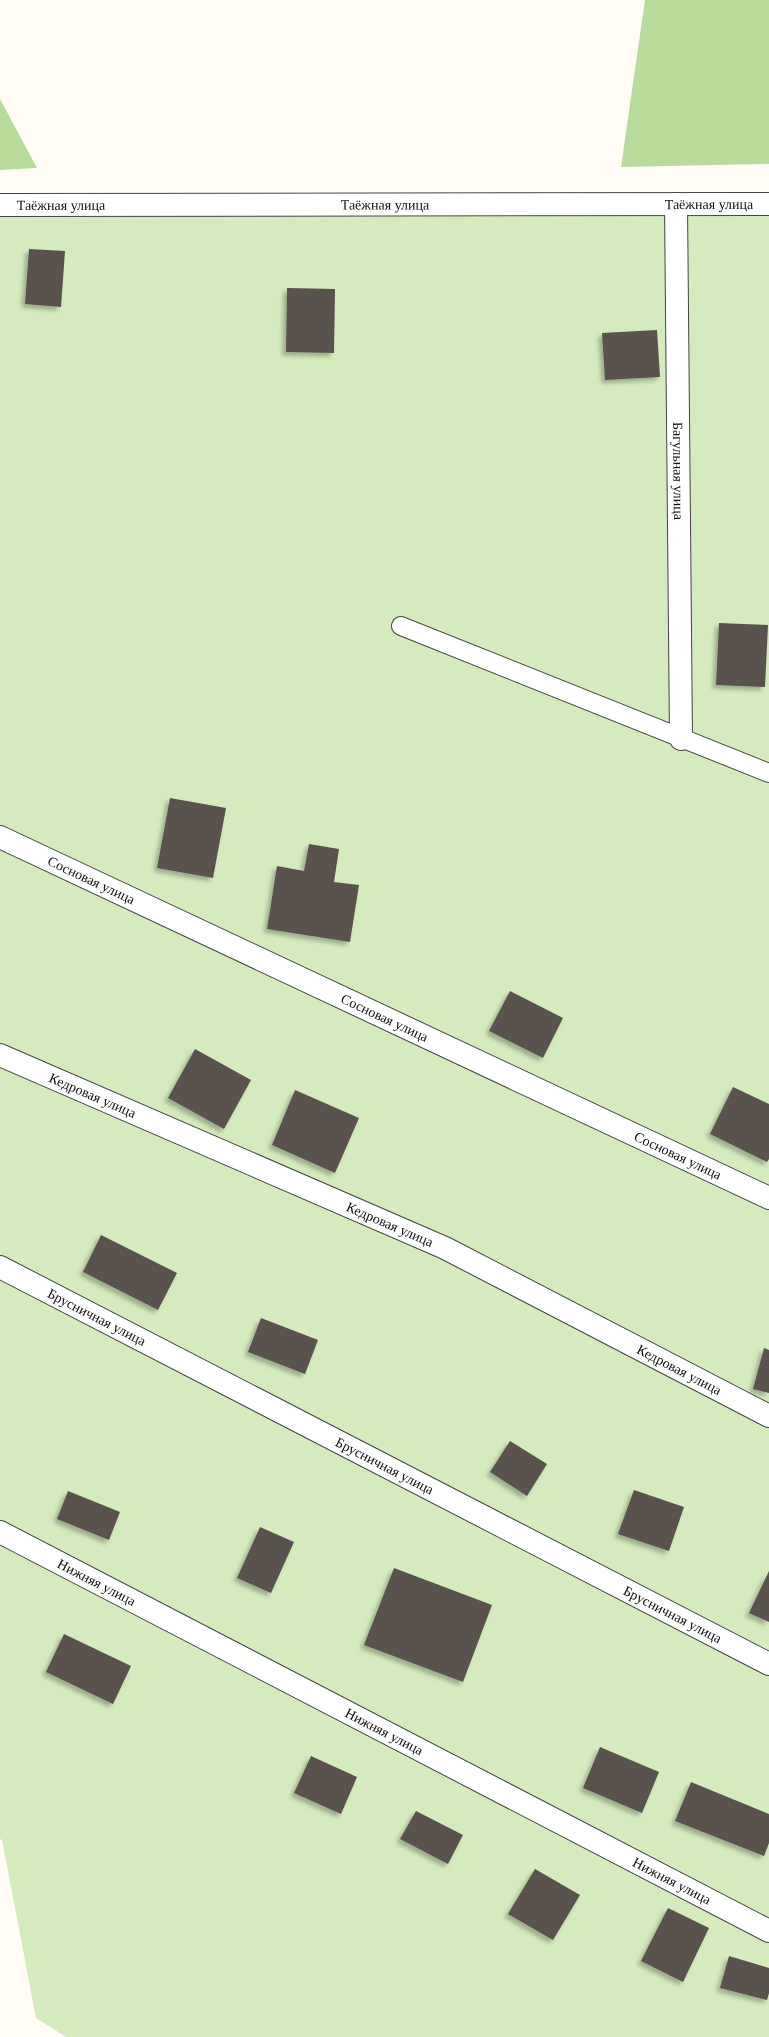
<svg xmlns="http://www.w3.org/2000/svg" width="769" height="2037" font-family="'Times New Roman',serif">
  <style>
    .green { fill: #d5ebbd }
    .forest { fill: #b9dc9c }
    .building { fill: #5a524d; filter: url(#shadow) }
    .lines { fill: none; stroke-linecap: round; stroke-linejoin: round }
    .service-casing { stroke: #444; stroke-width: 20 }
    .minor-casing { stroke: #444; stroke-width: 24 }
    .service { stroke: #fff; stroke-width: 18 }
    .minor { stroke: #fff; stroke-width: 22 }
    .labels { text-anchor: middle; dominant-baseline: central; stroke-width: 4; stroke-linejoin: round; paint-order: stroke }
    .street-label { font-size: 14px; fill: #111; stroke: #fff }
  </style>
  <defs>
    <filter id="shadow"><feDropShadow dx="-3.5" dy="3.5" stdDeviation="2" flood-color="#0004"/></filter>
  </defs>
  <rect width="100%" height="100%" fill="#fffdf5"/>
  <path class="green" d="M769,194V2037H66L36,2018L2,1840L0,1839V208Z"/>
  <path class="forest" d="M645,0H769V164L621,167Z
    M0,99L37,168L0,170Z"/>
  <path class="building" d="M29,249L65,251L61,307L25,304Z
    M287,288L335,289L334,353L286,352Z
    M657,330L660,377L605,380L602,333Z
    M719,623L768,625L765,687L716,685Z
    M170,798L226,808L213,878L157,868Z
    M309,844L339,849L334,882L359,885L350,942L267,929L277,866L304,871Z
    M510,991L563,1018L543,1058L489,1031Z
    M195,1049L251,1080L224,1129L168,1098Z
    M733,1087L769,1104V1159L767,1162L710,1134Z
    M295,1090L359,1118L335,1173L272,1145Z
    M101,1235L177,1273L158,1310L83,1272Z
    M261,1318L318,1340L305,1374L248,1352Z
    M764,1348L769,1350V1393L753,1389Z
    M510,1441L547,1464L527,1496L490,1472Z
    M634,1490L684,1507L669,1551L618,1534Z
    M68,1491L120,1512L109,1540L57,1519Z
    M260,1527L294,1542L271,1593L237,1578Z
    M394,1568L492,1605L463,1682L364,1645Z
    M769,1571V1622L749,1613Z
    M64,1634L131,1666L113,1704L46,1672Z
    M600,1747L659,1772L642,1813L583,1788Z
    M311,1756L357,1777L341,1814L294,1793Z
    M691,1782L769,1814V1843L764,1856L675,1821Z
    M416,1811L463,1835L448,1864L400,1839Z
    M535,1869L580,1895L553,1940L508,1914Z
    M668,1908L709,1928L683,1982L641,1961Z
    M729,1956L769,1968V1993L767,2000L720,1988Z"/>
  <g class="lines">
    <g class="service-casing">
      <path id="service" d="M401,626L769,773"/>
    </g>
    <g class="minor-casing">
      <g id="minor">
        <path id="s1" d="M676,204L681,739"/>
        <path id="s2" d="M0,205L769,204"/>
        <path id="s3" d="M0,837L769,1198"/>
        <path id="s4" d="M0,1055L445,1248L769,1416"/>
        <path id="s5" d="M0,1267L769,1664"/>
        <path id="s6" d="M0,1532L769,1931"/>
      </g>
    </g>
    <use href="#service" class="service"/>
    <use href="#minor" class="minor"/>
  </g>
  <g class="labels">
    <g class="street-label">
      <text stroke="none"><textPath href="#s2" startOffset="385">Таёжная улица</textPath></text>
      <text stroke="none"><textPath href="#s2" startOffset="709">Таёжная улица</textPath></text>
      <text stroke="none"><textPath href="#s2" startOffset="61">Таёжная улица</textPath></text>
      <text stroke="none"><textPath href="#s1" startOffset="267">Багульная улица</textPath></text>
      <text stroke="none"><textPath href="#s3" startOffset="101">Сосновая улица</textPath></text>
      <text stroke="none"><textPath href="#s3" startOffset="425">Сосновая улица</textPath></text>
      <text stroke="none"><textPath href="#s4" startOffset="101">Кедровая улица</textPath></text>
      <text stroke="none"><textPath href="#s3" startOffset="749">Сосновая улица</textPath></text>
      <text stroke="none"><textPath href="#s4" startOffset="425">Кедровая улица</textPath></text>
      <text stroke="none"><textPath href="#s5" startOffset="109">Брусничная улица</textPath></text>
      <text stroke="none"><textPath href="#s4" startOffset="749">Кедровая улица</textPath></text>
      <text stroke="none"><textPath href="#s5" startOffset="433">Брусничная улица</textPath></text>
      <text stroke="none"><textPath href="#s6" startOffset="109">Нижняя улица</textPath></text>
      <text stroke="none"><textPath href="#s5" startOffset="757">Брусничная улица</textPath></text>
      <text stroke="none"><textPath href="#s6" startOffset="433">Нижняя улица</textPath></text>
      <text stroke="none"><textPath href="#s6" startOffset="757">Нижняя улица</textPath></text>
    </g>
  </g>
</svg>
